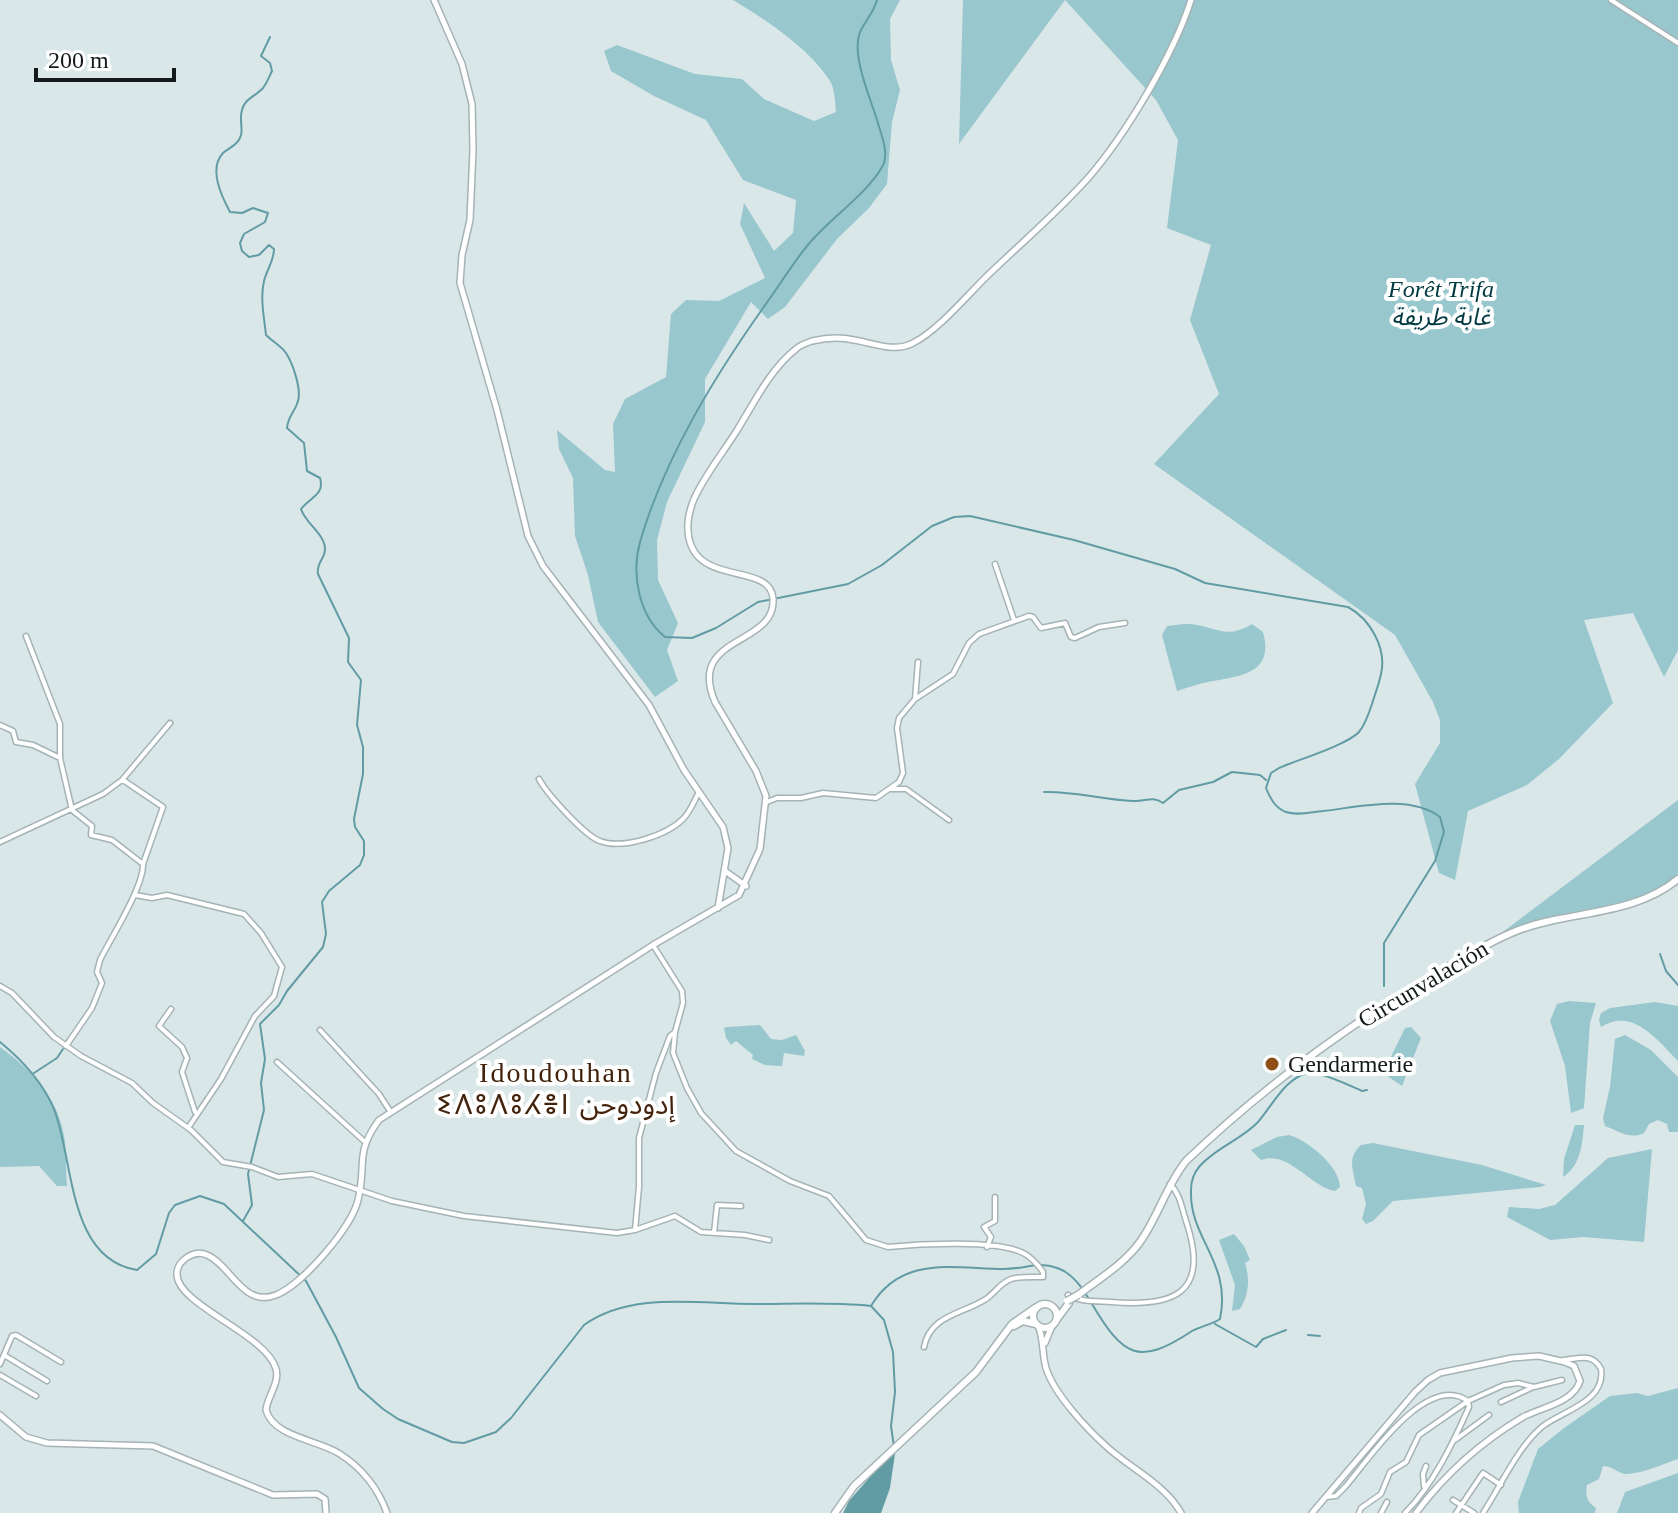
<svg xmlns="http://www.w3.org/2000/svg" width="1678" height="1513" font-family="'Times New Roman','Noto Sans Arabic','Noto Sans Tifinagh',serif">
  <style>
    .green { fill: #98c7cd }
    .water { fill: #619ca4 }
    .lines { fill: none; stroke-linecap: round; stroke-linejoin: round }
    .stream { stroke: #619ca4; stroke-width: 2 }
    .minor-casing { stroke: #a6b3b5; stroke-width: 7 }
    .tertiary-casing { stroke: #a6b3b5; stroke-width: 8 }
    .secondary-casing { stroke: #a6b3b5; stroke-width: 9 }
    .minor { stroke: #fff; stroke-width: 4 }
    .tertiary { stroke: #fff; stroke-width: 5 }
    .secondary { stroke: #fff; stroke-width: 6 }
    .secondary-bridge-casing { stroke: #a6b3b5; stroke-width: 9; stroke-linecap: butt }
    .secondary-bridge { stroke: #fff; stroke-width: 6 }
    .poi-dot { fill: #8e4e18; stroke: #fff; stroke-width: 3 }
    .labels { text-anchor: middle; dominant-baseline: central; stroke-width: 8; stroke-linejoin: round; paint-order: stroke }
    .park-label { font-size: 24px; font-style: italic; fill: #003a40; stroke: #fff }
    .street-label { font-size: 24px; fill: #151a1b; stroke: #fff }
    .poi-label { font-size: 24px; fill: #151a1b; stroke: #fff; text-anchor: start }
    .quarter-label { font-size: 28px; letter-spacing: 2px; fill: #43230b; stroke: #fff }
  </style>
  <rect width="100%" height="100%" fill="#dae7e9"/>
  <path class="green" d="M733,0H900L890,19L891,60L900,90L892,122L887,184L869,208L837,239L785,307L768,319L751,302L705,379V422L667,502L657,540L658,580L678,623L667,650L678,681L655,697L598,622L588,575L575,536L573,478L559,449L557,430L605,470L615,472L613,424L625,399L666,377L671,314L686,300L719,301L765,278L740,224L744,203L774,251L793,233L796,200L743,180L706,120L654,96L611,71L604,51L617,45L695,74L742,79L764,99L814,121L836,112C835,103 835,89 830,81C810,49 765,19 733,0Z
    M963,0H1065L959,144Z
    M1065,0H1678V650L1664,677L1633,613L1584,620L1613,703L1559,759L1527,785L1468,811L1455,880L1439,873L1415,784L1440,743V720L1433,702L1395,635L1154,464L1219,394L1190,320L1211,245L1167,228L1178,140L1156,100Z
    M1184,624C1213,623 1223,642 1252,624L1263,632C1275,675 1238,676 1208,682C1197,684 1187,688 1177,691L1162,635L1167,626Z
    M1678,800V878C1638,909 1547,924 1496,937Z
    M1569,1001L1596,1003L1590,1023L1584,1108L1571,1113L1565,1066L1550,1021L1557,1004Z
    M1655,1002L1678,1006V1061C1657,1040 1633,1007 1601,1027L1599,1020L1601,1013L1610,1008Z
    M760,1025L771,1039L782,1040L796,1035L805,1051L804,1056L784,1053L782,1066L765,1065L752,1059L753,1055L736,1041L731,1045L726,1038L724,1028L727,1027Z
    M1411,1027L1421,1038L1402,1086L1383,1073L1405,1028Z
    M1625,1035L1651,1050L1678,1077V1132H1669L1667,1124L1658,1120L1649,1124L1644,1133C1629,1140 1619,1131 1605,1126L1603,1118L1610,1087L1615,1039Z
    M0,1047C33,1071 60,1100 65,1142C66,1156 66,1171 67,1186H57L39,1166L0,1167Z
    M1575,1125H1584C1582,1145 1581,1165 1563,1177L1564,1159Z
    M1289,1135C1308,1140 1340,1167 1340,1187L1335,1191C1310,1187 1289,1150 1261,1160L1251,1150L1277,1137Z
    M1373,1143L1482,1165L1546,1185L1540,1187L1393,1201L1373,1221L1366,1224L1362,1219L1366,1204L1362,1188L1356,1186C1353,1170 1347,1157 1361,1145Z
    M1652,1149L1644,1242L1583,1237L1550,1240L1507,1217L1509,1207L1539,1209L1555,1205L1608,1158Z
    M1234,1234L1244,1246L1250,1260L1245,1263C1250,1279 1249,1295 1240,1309L1232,1311L1235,1285L1219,1240Z
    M1678,1388V1459C1663,1464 1644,1473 1627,1474C1618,1474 1613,1466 1603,1466L1599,1479L1587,1485C1585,1496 1587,1502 1596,1508L1595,1513H1519L1518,1502L1538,1449L1564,1428L1610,1396L1637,1393L1648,1396Z
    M1678,1473V1513H1617L1625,1492Z"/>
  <path class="water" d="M896,1447L890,1488L881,1513H843L849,1501Z"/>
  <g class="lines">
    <path class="stream" d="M877,0C874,12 865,21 860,32C851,55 870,97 877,120C881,134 890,154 882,167C867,194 828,220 807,246C793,263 781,283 768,301C716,374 665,456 640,542C631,575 639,616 665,637L692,638L716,628L758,602L848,584L882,565L932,526L954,517L970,516L1074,540L1175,569L1205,583L1348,607C1370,619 1387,648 1381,674C1379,684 1375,694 1372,704C1369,713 1365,725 1359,732C1347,745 1297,760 1279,768L1271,773L1266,788C1270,798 1275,808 1286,812C1297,816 1311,812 1323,811C1359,807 1410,794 1440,817L1444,832L1435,861L1384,943V986
      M1044,792C1075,791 1103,800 1133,801C1145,802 1152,795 1163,803L1179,790L1213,782L1232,772L1260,775L1266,780
      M1660,954L1666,971L1678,985
      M0,1042C22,1060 43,1083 54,1109C74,1159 67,1259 137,1270L156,1254L169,1213L175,1205L200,1196L224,1204L306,1281L336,1337L359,1388L383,1409L398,1419L452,1442L464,1443L496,1432L511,1418L584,1325C632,1291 698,1304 753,1304C793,1304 832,1302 871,1306L884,1320L893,1352L895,1392L891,1426L894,1447
      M34,1073L57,1058L63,1049
      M243,1221L252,1205L248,1174L264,1110L261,1083L265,1059L260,1024L279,1005L287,991L323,947L326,934L322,902L329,891L360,865L364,855V841L355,827L354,819L363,774V747L357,725L361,680L348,662L349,638L318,574C316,563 325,559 325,549C325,534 305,523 301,509C310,497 325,495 320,478L307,471L304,443L287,428C288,417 293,414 297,404C303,392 293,364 286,353C281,346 272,341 266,335C264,317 260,298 264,281C267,269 274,261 274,249L269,245L259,255L249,257L242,251L240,243L244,234L265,222L268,213L253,208L242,213L230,212C222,197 208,169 223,153C229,148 239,144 241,135C243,128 239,118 242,110C244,99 256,96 263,88C267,83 269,77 272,71L270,63L261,56L270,37
      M871,1306C902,1254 955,1269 1004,1269C1027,1269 1042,1259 1064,1271C1077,1279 1084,1291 1092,1304C1123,1356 1138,1367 1192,1331C1201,1326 1211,1325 1220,1319C1232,1262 1189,1239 1191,1190C1191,1182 1194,1173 1199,1167C1215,1148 1241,1140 1258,1122C1272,1106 1287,1075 1310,1073C1322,1072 1351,1086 1362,1091L1367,1090
      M1215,1324L1256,1347L1263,1339L1286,1330
      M1308,1335L1320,1336"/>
    <g class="minor-casing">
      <path id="minor" d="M1611,0L1678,43
        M995,564L1014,620
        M26,636L60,724V758L72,810L92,826L91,835L112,840L143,864C144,886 111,938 100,960L97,972L102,983L92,1008L66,1046
        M915,699L953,674L969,643L979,634L1029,616L1033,617L1041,628L1065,623L1071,637L1075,638L1099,627L1125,623
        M0,725L13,731L16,742L33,745L60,758
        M539,779C547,794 585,836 600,841C623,850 667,835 683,819C691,811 694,801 699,792
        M123,780L163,807L143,864
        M890,789H906L949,820
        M767,802L777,798H801L823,793L876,798L899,782L903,773L897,728L899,718L915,699L918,662
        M0,842L103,794L122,780L170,723
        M135,895L152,898L167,895L244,914L261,933L282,967L274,996L255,1016L221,1079L188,1128
        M653,945L682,991L683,1003L675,1032L673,1053L687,1088L701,1113L736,1151L790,1181L829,1196L866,1240L888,1247C918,1244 1000,1239 1025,1254C1032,1258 1038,1265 1043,1272V1277C1033,1277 1021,1276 1011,1279C1000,1283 996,1292 986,1299C963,1314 930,1315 924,1347
        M0,986L12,993L54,1037L81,1056L132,1083L153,1103L191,1130L223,1162L252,1167L278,1177L312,1174L392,1201L464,1216L617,1233L635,1230L675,1216L701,1232L745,1235L769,1240
        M171,1009L159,1026L182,1047L187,1058L182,1072L195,1112
        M320,1030L379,1094L390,1111
        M277,1062L365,1142
        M635,1230L639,1187V1138L656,1073L670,1036L675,1032
        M714,1233L717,1205L741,1206
        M987,1247L991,1237L984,1227L995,1221V1197
        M1068,1295C1080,1302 1097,1301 1111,1302C1172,1307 1210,1295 1187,1224C1182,1210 1181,1195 1170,1184
        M4,1355L47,1381
        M0,1364L12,1336L16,1335L61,1362
        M0,1375L36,1396
        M1501,1402L1531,1388
        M1455,1440L1489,1415
        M1424,1486L1423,1474L1426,1466
        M1326,1497L1336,1496L1345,1487C1367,1462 1426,1371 1468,1401
        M1453,1500L1474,1513
        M1359,1513L1361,1508L1381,1494L1390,1472L1406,1462L1419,1435L1468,1401L1504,1385L1518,1383L1534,1387L1562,1380
        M1381,1513L1387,1502
        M1405,1513C1433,1485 1453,1443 1469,1407L1468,1401
        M1456,1513L1483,1473L1501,1485
        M1483,1513C1500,1487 1519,1445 1543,1426C1562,1411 1606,1402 1601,1369C1592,1352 1579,1359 1563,1360"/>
    </g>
    <g class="tertiary-casing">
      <path id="tertiary" d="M434,0L462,64L472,104L473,150L470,220L462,255L460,283L497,410L528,536L543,566L649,705L684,770L723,827L728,848L718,908
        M725,871L746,886
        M1038,1325C1044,1340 1042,1354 1046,1368C1054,1394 1087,1429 1107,1447C1130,1468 1166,1485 1181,1513
        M1045,1343L1052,1326
        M0,1415L26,1437L47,1443L153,1446L273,1495L317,1494L325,1499L326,1513
        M387,1513C378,1488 363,1469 340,1454C319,1440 273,1437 266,1410C267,1397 280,1383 276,1369C267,1335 178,1305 177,1275C176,1261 194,1249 207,1255C231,1265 243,1308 276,1295C302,1285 352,1227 358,1200C367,1165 354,1154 379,1120L653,945L739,895L760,849L766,796L756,771L715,702C686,634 777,647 773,598C769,559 684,591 688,522C689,514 691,506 694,499C705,475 722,454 736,432C753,405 770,369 796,349C800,345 806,343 812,341C825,338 841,337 854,340C874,343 894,353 913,343C937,331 965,298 985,278C1019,245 1057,213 1089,177C1126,134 1174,54 1191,0
        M1312,1513L1415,1392L1428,1380L1440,1373L1512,1358L1539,1356L1565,1362L1574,1366L1580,1381C1573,1403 1542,1407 1523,1417C1481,1442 1445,1474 1416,1513"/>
    </g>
    <g class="secondary-casing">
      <path id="secondary" d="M1078,1295C1099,1279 1124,1264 1140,1242C1158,1217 1166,1186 1186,1161C1258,1092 1344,1028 1430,977C1458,961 1486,943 1516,931C1569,910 1632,917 1678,879
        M1033 1316a12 12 0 1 1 24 0a12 12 0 1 1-24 0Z
        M1057,1319L1069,1303
        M1014,1326L1023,1321L1036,1324
        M835,1513L854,1486L976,1372L1012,1324L1035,1308"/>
    </g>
    <use href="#minor" class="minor"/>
    <use href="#tertiary" class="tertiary"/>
    <use href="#secondary" class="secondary"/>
    <g class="secondary-bridge-casing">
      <path id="secondary-bridge" d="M1067,1301L1078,1295"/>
    </g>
    <use href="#secondary-bridge" class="secondary-bridge"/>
  </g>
  <circle class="poi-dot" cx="1272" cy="1064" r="8"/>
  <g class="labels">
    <g class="park-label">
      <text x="1441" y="289">Forêt Trifa<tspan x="1441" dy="28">غابة طريفة</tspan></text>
    </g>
    <g class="street-label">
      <text transform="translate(1423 984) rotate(-31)">Circunvalación</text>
    </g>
    <g class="poi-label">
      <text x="1288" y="1064">Gendarmerie</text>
    </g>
    <g class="quarter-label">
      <text x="556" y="1072">Idoudouhan<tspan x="556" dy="32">ⵉⴷⵓⴷⵓⵃⴻⵏ إدودوحن</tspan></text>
    </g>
  </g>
  <path d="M36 68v12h138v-12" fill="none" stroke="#151a1b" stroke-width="4"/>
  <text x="48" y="68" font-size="24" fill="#151a1b" stroke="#ffffff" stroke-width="6" paint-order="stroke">200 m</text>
</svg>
